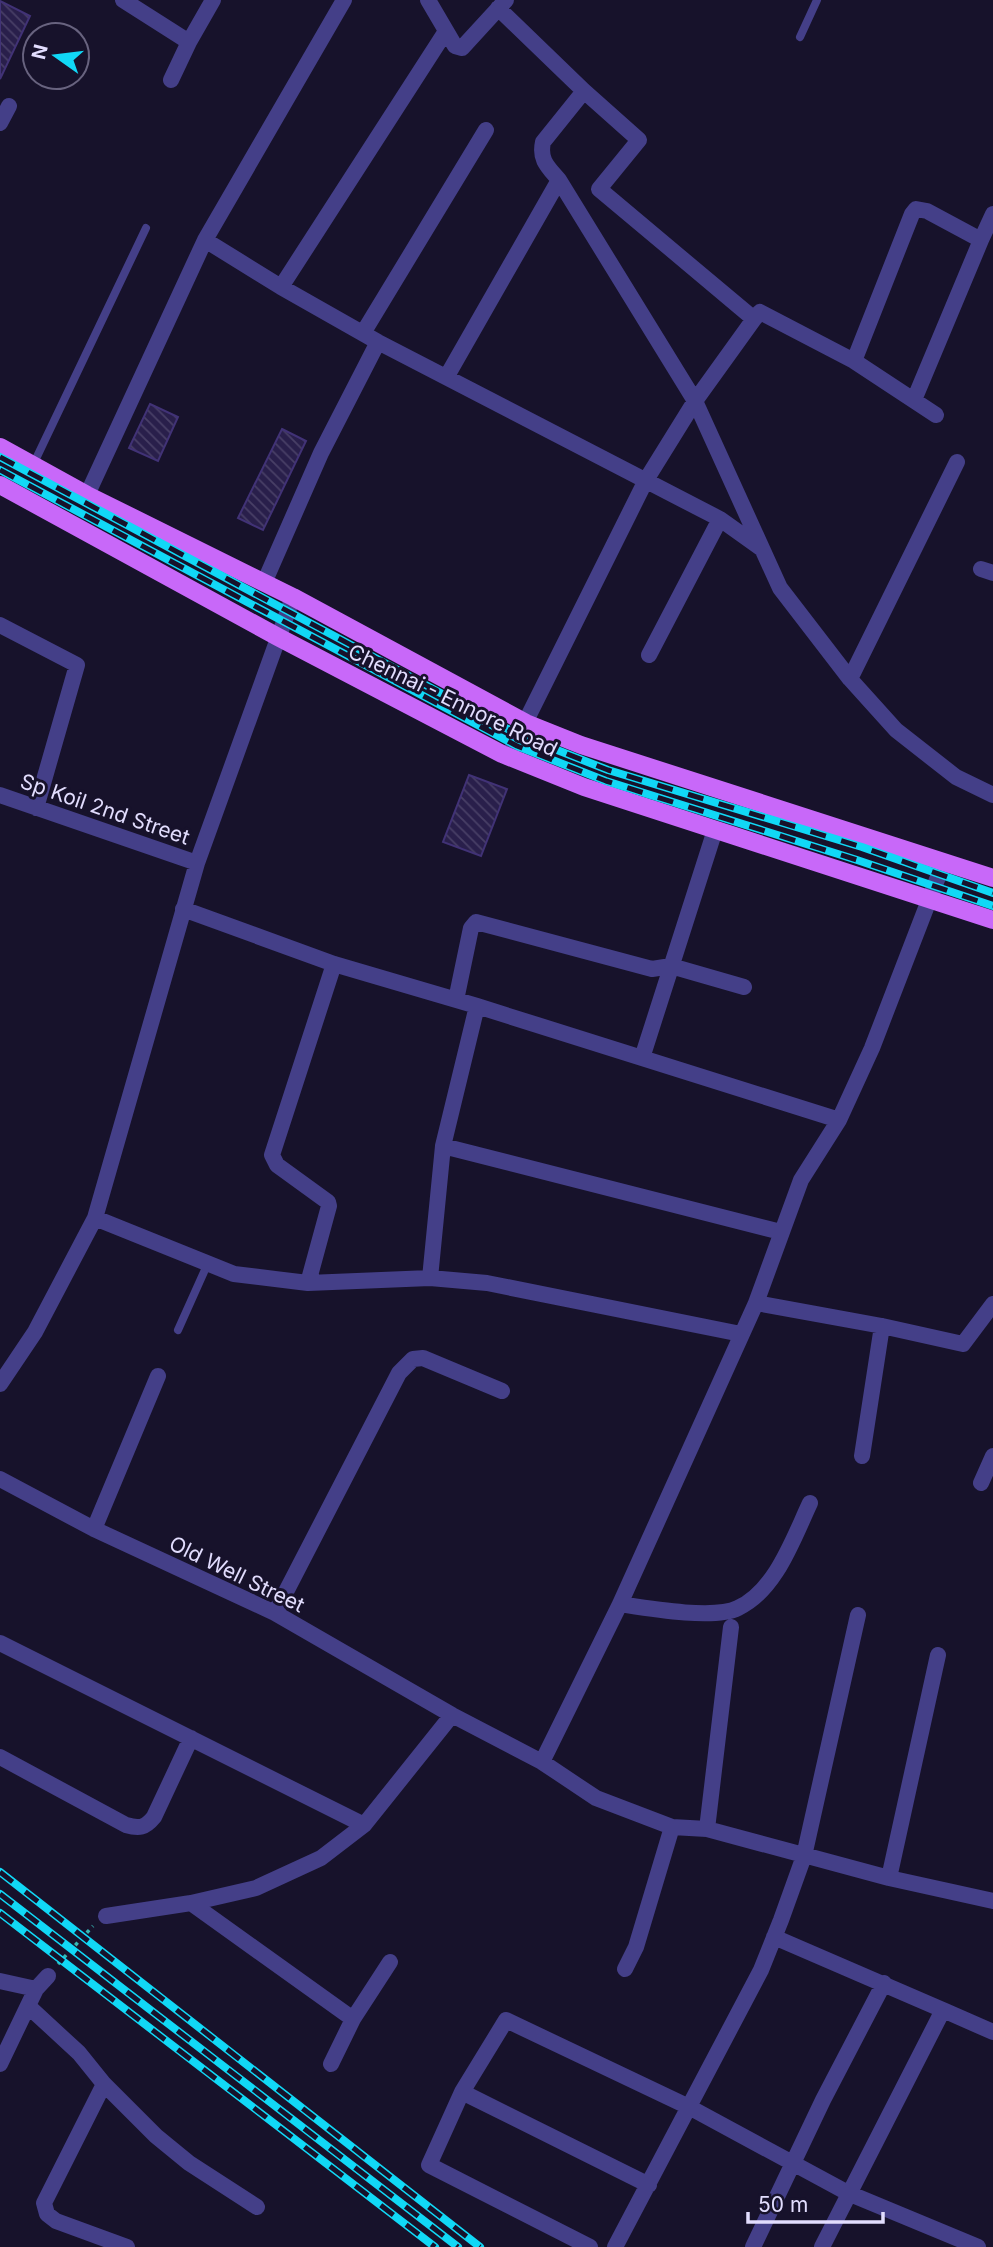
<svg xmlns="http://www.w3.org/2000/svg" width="993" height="2247" font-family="Inter,sans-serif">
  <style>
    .building { fill: url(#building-back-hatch); stroke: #413276; stroke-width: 2 }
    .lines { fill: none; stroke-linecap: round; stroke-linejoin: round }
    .path { stroke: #36b9b5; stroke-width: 3.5; stroke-dasharray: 3.5 5; stroke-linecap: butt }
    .lane { stroke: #443f88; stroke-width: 8 }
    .street { stroke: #443f88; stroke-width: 16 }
    .primary { stroke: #c868f9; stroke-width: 18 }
    .rail-casing { stroke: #11d8f6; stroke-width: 8 }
    .rail { stroke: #17122b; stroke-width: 5; stroke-dasharray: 16; stroke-linecap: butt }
    .labels { text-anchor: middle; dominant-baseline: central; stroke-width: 6; stroke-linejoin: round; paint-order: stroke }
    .street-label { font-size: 21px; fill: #e2ddfe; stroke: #17122b }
  </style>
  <defs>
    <pattern id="building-back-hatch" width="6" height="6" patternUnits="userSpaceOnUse" patternTransform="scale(1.75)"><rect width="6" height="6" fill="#291f4b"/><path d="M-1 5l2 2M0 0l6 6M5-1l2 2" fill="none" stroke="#483f66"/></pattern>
  </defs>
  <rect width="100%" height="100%" fill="#17122b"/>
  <path class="building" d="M0,1L30,16L0,79Z
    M150,404L178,417L158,461L129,448Z
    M282,429L306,441L263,530L238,518Z
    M469,775L507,789L481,856L443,842Z"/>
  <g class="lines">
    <path class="path" d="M58,1964L93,1926"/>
    <path class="lane" d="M800,37L817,0
      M33,465L146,228
      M178,1330L208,1263"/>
    <path class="street" d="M123,0L189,42
      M428,0L455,46L462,48L506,0
      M498,8L584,91
      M171,80L189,42L213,0
      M0,123L9,106
      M205,240L281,287L378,342L720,519L762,549
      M281,287L446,31
      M754,319L599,189L639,140L584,91L543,142C539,160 548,167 559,180L695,401L780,588L850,679L896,730L956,777L993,795
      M363,333L486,130
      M854,361L936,415
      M447,376L559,180
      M914,400L981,240
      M87,495L205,240L344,0
      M981,569L993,573
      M264,583L321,453L378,342
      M0,625L77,665L36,808
      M649,655L720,519
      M850,679L957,462
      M508,757L646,480L695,401L754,319L760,312L854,361L912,214L916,209L927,211L981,240L993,214
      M0,795L197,863
      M183,909L334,964L477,1006L839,1120
      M456,1000L471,928L476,922L652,969L671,966L744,987
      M642,1058L715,830
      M443,1146L781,1232
      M95,1218L234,1274L308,1283L430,1278L487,1283L741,1334
      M430,1278L443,1146L477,1006
      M308,1283L329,1206L328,1202L277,1165L272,1155L334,964
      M756,1303L882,1326L963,1344L993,1304
      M0,1384L35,1332L95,1218L197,863L293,597
      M862,1456L882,1326
      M0,1479L94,1529L275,1613L452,1715L542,1762L596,1798L672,1827L707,1829L889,1878L993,1901
      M981,1483L993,1456
      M94,1529L158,1376
      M620,1604C646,1608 714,1620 738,1608C776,1590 793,1539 810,1503
      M275,1613L399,1373L413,1359L423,1358L502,1391
      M0,1643L364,1825
      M0,1757L126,1825C139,1829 145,1828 154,1817L191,1738
      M542,1762L620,1604L756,1303L801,1180L839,1120L872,1048L943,864
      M707,1829L731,1627
      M889,1878L938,1655
      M191,1903L353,2019
      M106,1916L191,1903L256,1888L321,1858L364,1825L452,1715
      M774,1937L943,2010L822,2247
      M625,1969L636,1947L672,1827
      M0,1981L36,1989
      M28,2006L79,2053L104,2084L156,2136L189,2163L257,2207
      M943,2010L993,2032
      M0,2064L36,1989L48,1976
      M331,2064L353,2019L390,1962
      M104,2084L44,2203L47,2214L56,2221L127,2247
      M462,2092L649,2185
      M590,2247L429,2165L462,2092L506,2020L689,2107L848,2193L978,2247
      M615,2247L761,1970L781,1920L804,1856L858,1615
      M753,2247L823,2100L884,1983"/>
    <path class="primary" d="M0,447L87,495L293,597L526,723L581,745L993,878
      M0,485L278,637L502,754L584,787L993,920"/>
    <g class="rail-casing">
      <path id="rail" d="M0,457L519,735L608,770L862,847L993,893
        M0,470L517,746L606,781L857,860L993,906
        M0,1872L480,2247
        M0,1894L458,2247
        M0,1913L435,2247"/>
    </g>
    <use href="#rail" class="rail"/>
  </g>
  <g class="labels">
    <g class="street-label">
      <text transform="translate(453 700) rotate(26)">Chennai - Ennore Road</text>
      <text transform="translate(105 809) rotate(19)">Sp Koil 2nd Street</text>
      <text transform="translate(237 1574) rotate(26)">Old Well Street</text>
    </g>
  </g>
  <g transform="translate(56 56) rotate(284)"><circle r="33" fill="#17122b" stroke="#68637f" stroke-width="2"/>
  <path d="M0-5L12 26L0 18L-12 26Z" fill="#11d8f6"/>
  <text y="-10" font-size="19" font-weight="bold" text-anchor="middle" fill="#e2ddfe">N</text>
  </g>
  <path d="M748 2212v10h135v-10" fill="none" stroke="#e2ddfe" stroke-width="3.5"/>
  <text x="758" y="2212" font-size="21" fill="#e2ddfe" stroke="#17122b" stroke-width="5" paint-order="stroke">50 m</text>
</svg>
